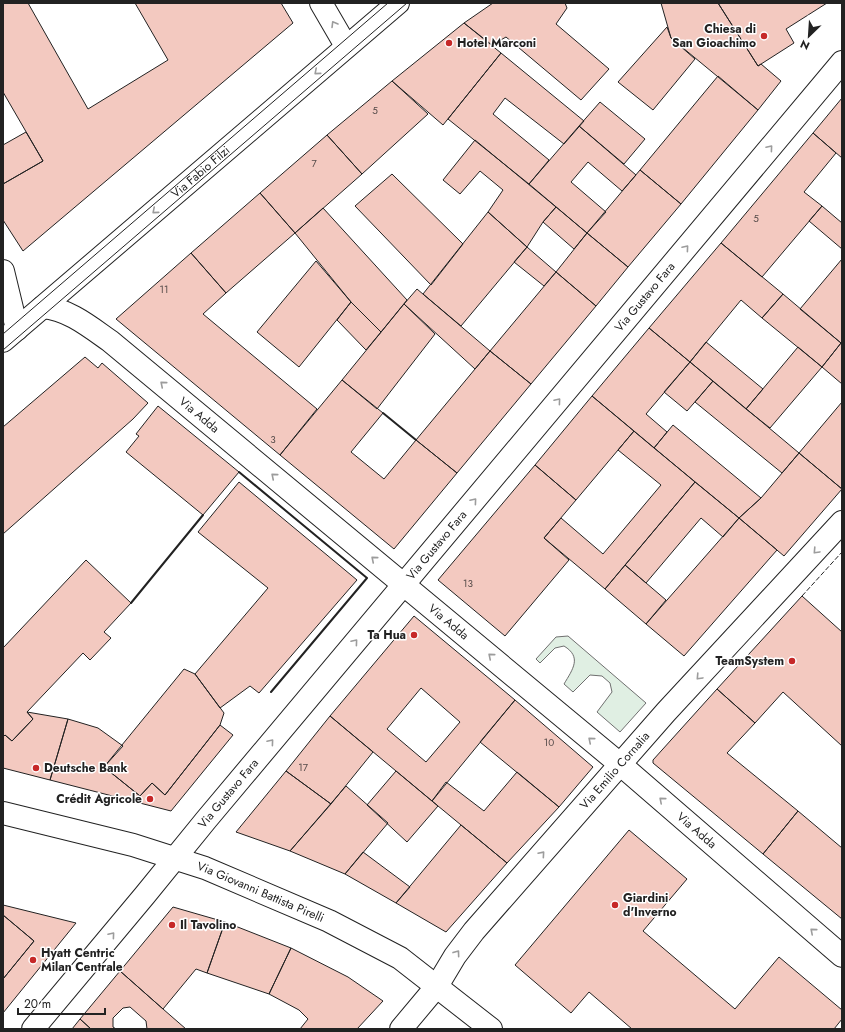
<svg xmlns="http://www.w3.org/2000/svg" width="845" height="1032" font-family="Jost,sans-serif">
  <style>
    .green { fill: #e0efe3; stroke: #6f6f6f }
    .building { fill: #f3c9c0; stroke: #222; fill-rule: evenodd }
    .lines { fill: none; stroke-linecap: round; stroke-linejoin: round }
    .street-casing { stroke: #222; stroke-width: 24 }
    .street { stroke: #fff; stroke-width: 22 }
    .tram { stroke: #222; stroke-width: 1 }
    .fence { stroke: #222; stroke-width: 1; stroke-dasharray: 5 2; stroke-linecap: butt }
    .wall { stroke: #222; stroke-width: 2 }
    .oneway { stroke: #9c9c9c }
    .poi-dot { fill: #c62828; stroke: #fff; stroke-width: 1.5 }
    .labels { text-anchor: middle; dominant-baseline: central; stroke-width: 3; stroke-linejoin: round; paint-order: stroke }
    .number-label { font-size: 10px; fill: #564c4a }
    .poi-label { font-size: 12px; font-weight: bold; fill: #222; stroke: #fff; text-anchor: start }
    .street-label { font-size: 12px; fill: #222; stroke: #fff }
  </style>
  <rect width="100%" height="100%" fill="#fff"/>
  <path class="green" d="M568,636L646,703L620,732L597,712L612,692L610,683L602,676L590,675L573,692L564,684C573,669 582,657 564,646L555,648L540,663L536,659L556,637Z"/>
  <path class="building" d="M3,3H28L88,109L168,60L135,3H281L293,23L23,251L3,220V184L43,161L3,92Z
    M493,3H565L567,8L556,24L609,69L581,100L506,37L492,45L464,23Z
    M661,3H718L758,66L761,64L781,81L758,110L671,38Z
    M718,3H827L786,29L794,43L758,66Z
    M464,23L501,53L443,125L392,81Z
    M667,27L671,38L695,59L653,110L618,82Z
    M501,53L584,121L564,144L505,98L493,114L549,160L529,184L448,119Z
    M718,76L758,110L681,204L640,170Z
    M392,81L428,114L362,174L327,135Z
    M842,98V158L813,133Z
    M600,102L645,139L624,164L579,126Z
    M579,126L636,175L622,191L588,162L571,182L606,212L587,233L529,184Z
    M26,132L43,161L3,184V145Z
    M813,133L836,153L804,192L822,206L762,277L721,243Z
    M327,135L362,174L295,233L260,193Z
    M475,140L556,207L543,222L527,247L488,212L503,190L480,171L460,194L443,180Z
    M640,170L681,204L628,267L587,233Z
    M392,174L463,244L431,285L355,206Z
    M260,193L295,233L226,293L191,253Z
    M822,206L842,223V249L809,221Z
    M556,207L587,233L574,249L543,222Z
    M323,208L407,300L381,332L351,302L295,233Z
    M488,212L527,247L461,326L423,294Z
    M587,233L628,267L596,306L556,272Z
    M721,243L783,294L762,318L741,300L690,362L649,328Z
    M527,247L556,272L544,286L514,262Z
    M191,253L226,293L203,314L317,409L280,455L116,319Z
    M842,259V343H841L800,309Z
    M316,261L351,302L299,367L257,332Z
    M556,272L596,306L531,384L490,351Z
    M417,289L490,351L475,369L404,304Z
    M783,294L841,343L822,367L762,318Z
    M351,302L381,332L366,350L337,320Z
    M404,304L435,334L377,409L342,380Z
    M649,328L690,362L646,414L667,432L654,448L592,396Z
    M706,342L763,389L746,409L690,362Z
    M841,343L842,344V384L822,367Z
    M798,347L822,367L770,428L746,409Z
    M490,351L531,384L457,473L416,440Z
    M85,357L98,368L102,363L148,403L133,419L3,534V427Z
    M690,362L713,381L687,411L664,392Z
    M342,380L383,413L351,452L384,479L416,440L457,473L394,549L280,455Z
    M713,381L799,453L782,473L695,402Z
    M592,396L634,431L576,500L535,465Z
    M842,402V489L799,453Z
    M158,406L239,472L203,515L126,452L139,436L136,434Z
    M673,425L761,498L739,518L654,448Z
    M634,431L695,482L605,589L544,538L561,518L603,554L661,485L618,450Z
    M799,453L842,489L784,556L739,518L761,498Z
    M535,465L576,500L544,538L569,560L505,636L438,580Z
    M239,482L357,580L259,693L250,686L220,708L195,674L268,588L198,532Z
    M695,482L739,518L723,537L701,518L646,583L625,565Z
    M739,518L777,550L684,656L646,624Z
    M86,560L131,603L104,632L111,638L90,660L83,653L27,712L33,719L12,741L5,735L3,737V648Z
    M625,565L666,600L646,624L605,589Z
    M802,596L842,632V746L783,692L755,723L717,689Z
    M414,616L515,700L432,801L330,716ZM421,688L460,722L426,762L387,729Z
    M184,669L195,674L224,713L220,725L165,795L152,783L140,796L104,767Z
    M717,689L755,723L727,753L798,811L763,854L653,763V760Z
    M515,700L593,767L559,807L480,742Z
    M27,712L68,719L50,780L3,768V737L5,735L12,741L33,719Z
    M330,716L373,752L331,804L286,771Z
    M68,719L98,728L123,746L104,767L140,796L152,783L165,795L220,725L233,735L171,811L50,780Z
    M286,771L331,804L290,851L236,832Z
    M396,771L438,806L407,842L367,805Z
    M517,772L559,807L507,863L432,801L446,782L484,811Z
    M346,786L388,823L345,874L290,851Z
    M798,811L842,848V919L763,854Z
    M461,825L507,863L446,932L396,903Z
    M629,830L687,879L643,931L735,1009L779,957L842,1010V1019L834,1029H632L589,992L571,1013L515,965Z
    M363,852L410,887L396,903L345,874Z
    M3,905L76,923L3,1013V979L34,941L3,915Z
    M173,907L225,922L207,973L196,969L163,1009L120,971Z
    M3,915L34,941L3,979Z
    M225,922L291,948L269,994L207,973Z
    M291,948L348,977L383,1001L357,1029H300L308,1019L299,1010L269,994Z
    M120,971L163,1009L186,1029H147L146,1021L130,1007L123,1008L113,1018V1027L116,1029H91L80,1019Z
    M80,1019L91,1029H72Z"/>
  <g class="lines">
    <g class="street-casing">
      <g id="street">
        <path d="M321,3L346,46"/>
        <path d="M3,271L17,329"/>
        <path id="s1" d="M43,307C68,309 90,327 110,341L621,765L842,956"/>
        <path id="s2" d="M3,341L398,3"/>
        <path id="s3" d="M3,813L133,845L205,868L329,921L400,958L491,1029"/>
        <path id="s4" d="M33,1029L145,895L206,820L842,62"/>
        <path id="s5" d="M401,1029L437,986L455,956L474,931L666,712L842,522"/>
      </g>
    </g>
    <use href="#street" class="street"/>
    <path class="tram" d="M3,334L388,3
      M3,350L407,3"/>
    <path class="fence" d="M802,596L842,552"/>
    <path class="wall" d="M383,413L416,440
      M239,472L367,578L271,692
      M131,603L203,515"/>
  </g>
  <defs><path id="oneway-chevron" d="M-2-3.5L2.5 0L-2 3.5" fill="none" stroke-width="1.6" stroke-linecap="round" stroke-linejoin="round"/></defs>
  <g class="oneway">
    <use href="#oneway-chevron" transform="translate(334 24) rotate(-121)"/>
    <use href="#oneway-chevron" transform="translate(317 72) rotate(139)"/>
    <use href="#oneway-chevron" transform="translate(770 148) rotate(-50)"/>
    <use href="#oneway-chevron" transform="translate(155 211) rotate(139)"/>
    <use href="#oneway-chevron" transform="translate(686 248) rotate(-50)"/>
    <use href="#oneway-chevron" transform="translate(163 384) rotate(-140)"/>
    <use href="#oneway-chevron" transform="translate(558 401) rotate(-50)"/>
    <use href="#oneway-chevron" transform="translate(274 476) rotate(-140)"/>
    <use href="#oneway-chevron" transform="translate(474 501) rotate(-50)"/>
    <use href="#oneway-chevron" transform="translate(816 551) rotate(133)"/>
    <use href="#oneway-chevron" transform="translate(374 559) rotate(-140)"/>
    <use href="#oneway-chevron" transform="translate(355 642) rotate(-50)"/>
    <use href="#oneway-chevron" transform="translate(491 656) rotate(-140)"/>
    <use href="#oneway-chevron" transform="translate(699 677) rotate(133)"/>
    <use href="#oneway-chevron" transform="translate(591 740) rotate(-140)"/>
    <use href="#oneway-chevron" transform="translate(271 742) rotate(-50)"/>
    <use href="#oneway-chevron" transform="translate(662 800) rotate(-139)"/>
    <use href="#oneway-chevron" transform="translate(542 854) rotate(-49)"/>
    <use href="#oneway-chevron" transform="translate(813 931) rotate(-139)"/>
    <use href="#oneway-chevron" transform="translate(112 935) rotate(-50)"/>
    <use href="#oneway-chevron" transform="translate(457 953) rotate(-54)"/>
  </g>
  <g class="poi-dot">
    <circle cx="764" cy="36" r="4"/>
    <circle cx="449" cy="43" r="4"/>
    <circle cx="414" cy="635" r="4"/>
    <circle cx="792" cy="661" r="4"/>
    <circle cx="36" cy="768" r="4"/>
    <circle cx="150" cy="799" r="4"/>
    <circle cx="615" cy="905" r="4"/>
    <circle cx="172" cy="925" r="4"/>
    <circle cx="33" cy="960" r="4"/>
  </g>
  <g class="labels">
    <g class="number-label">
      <text x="375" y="110">5</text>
      <text x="314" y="163">7</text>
      <text x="756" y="218">5</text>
      <text x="164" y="289">11</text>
      <text x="273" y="439">3</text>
      <text x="468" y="583">13</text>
      <text x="549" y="742">10</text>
      <text x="303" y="767">17</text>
    </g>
    <g class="poi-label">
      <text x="756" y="29" text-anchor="end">Chiesa di<tspan x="756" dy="14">San Gioachimo</tspan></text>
      <text x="457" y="43">Hotel Marconi</text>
      <text x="406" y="635" text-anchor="end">Ta Hua</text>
      <text x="784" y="661" text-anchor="end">TeamSystem</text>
      <text x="44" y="768">Deutsche Bank</text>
      <text x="142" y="799" text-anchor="end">Crédit Agricole</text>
      <text x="623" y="898">Giardini<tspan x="623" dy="14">d'Inverno</tspan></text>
      <text x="180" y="925">Il Tavolino</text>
      <text x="41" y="953">Hyatt Centric<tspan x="41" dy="14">Milan Centrale</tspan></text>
    </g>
    <g class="street-label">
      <text stroke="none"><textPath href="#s2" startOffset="260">Via Fabio Filzi</textPath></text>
      <text stroke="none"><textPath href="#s4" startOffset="954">Via Gustavo Fara</textPath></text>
      <text stroke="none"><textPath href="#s1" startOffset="192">Via Adda</textPath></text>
      <text stroke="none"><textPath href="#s4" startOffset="630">Via Gustavo Fara</textPath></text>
      <text stroke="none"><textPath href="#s1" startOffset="516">Via Adda</textPath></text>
      <text stroke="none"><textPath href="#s5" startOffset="336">Via Emilio Cornalia</textPath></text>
      <text stroke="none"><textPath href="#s4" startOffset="306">Via Gustavo Fara</textPath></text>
      <text stroke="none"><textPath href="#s1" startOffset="840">Via Adda</textPath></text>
      <text stroke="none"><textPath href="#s3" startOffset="270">Via Giovanni Battista Pirelli</textPath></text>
    </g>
  </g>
  <rect width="845" height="1032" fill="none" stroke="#222222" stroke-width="8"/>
  <g transform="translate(809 36) rotate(205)" stroke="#ffffff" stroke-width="3" paint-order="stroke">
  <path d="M0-3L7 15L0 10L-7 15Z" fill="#222222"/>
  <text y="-6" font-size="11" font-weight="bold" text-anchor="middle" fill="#222222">N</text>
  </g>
  <path d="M18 1008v6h87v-6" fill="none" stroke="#222222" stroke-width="2"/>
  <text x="24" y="1008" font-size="12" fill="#222222" stroke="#ffffff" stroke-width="3" paint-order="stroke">20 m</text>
</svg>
